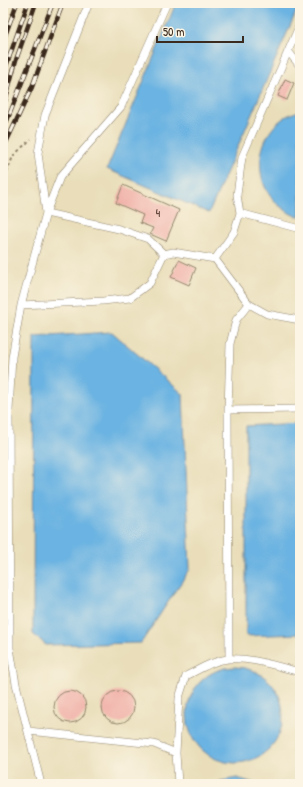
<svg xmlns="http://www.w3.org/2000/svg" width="303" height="787" font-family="'Patrick Hand',sans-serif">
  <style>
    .water { fill: #6ab3e2; stroke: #526e80 }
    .building { fill: #f0aea6 }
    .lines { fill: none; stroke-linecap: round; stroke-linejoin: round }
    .service-casing { stroke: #92846c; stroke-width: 8 }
    .path { stroke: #92846c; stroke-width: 2; stroke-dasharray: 3 3; stroke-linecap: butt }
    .service { stroke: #fff; stroke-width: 7 }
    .rail-casing { stroke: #3b2a1e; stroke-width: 4.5 }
    .rail { stroke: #fcf5e5; stroke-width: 3; stroke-dasharray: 9; stroke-linecap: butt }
    .labels { text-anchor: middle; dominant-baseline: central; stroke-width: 3; stroke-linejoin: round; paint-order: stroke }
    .number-label { font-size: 13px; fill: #684b40 }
  </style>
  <rect width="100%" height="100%" fill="#fcf5e5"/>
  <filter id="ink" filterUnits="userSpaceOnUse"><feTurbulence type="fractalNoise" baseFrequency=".025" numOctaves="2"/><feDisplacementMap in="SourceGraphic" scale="8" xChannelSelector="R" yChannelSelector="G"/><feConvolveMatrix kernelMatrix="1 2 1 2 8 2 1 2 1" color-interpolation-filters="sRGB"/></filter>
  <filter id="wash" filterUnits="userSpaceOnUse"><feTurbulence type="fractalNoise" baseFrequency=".012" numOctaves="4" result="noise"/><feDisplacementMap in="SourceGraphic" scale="16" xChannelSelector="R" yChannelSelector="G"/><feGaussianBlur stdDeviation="0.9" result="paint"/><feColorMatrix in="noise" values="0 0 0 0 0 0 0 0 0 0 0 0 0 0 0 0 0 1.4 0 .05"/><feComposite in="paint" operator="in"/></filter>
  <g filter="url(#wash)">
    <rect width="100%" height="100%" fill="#e9deb9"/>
    <path class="water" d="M176,3H300L209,213L107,169Z
      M300,111V217C294,216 289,213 284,209C246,185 256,121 300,111Z
      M112,332L183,394L190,569L141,643L46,645L33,634L34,337Z
      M300,423V634L246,636V426Z
      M187 715a48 48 0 1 1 96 0a48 48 0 1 1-96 0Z
      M237,778L257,784H215L221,781Z"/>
    <g id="blocks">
      <path class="building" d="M285,79L294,83L287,100L278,96Z
        M123,185L179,210L166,241L150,234L153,228L140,223L143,215L116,203Z
        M179,260L196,268L189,285L171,277Z
        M54 707a16 16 0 1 1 32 0a16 16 0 1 1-32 0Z
        M102 707a16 16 0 1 1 32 0a16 16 0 1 1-32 0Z"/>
    </g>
  </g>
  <g filter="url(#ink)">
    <use href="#blocks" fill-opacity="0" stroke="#92846c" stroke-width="1"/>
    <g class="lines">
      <g class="service-casing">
        <path id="service" d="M89,3L45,115L38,153L46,213L119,229L148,239L164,254
          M288,51L300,66
          M240,213L300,229
          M249,304L267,314L300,320
          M21,305L103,301L130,298L150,283L164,254L173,252L215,259
          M228,410L230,344L236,320L249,304L215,259L234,232L240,213L237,195L242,157L300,24
          M229,659L228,410L300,409
          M28,731L154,744L176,753L179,698L186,676C200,669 214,660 229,659C252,657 278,667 300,672
          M176,753L178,784
          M41,784L16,684L10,648L9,411L12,357L21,305L46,213L60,177L121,107L167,3"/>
      </g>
      <path class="path" d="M3,184L13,156L31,139"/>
      <use href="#service" class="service"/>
      <g class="rail-casing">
        <path id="rail" d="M3,41L17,3
          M3,75L28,3
          M3,109L16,60L36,3
          M3,131L53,3
          M3,149L32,87L63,3"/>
      </g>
      <use href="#rail" class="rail"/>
    </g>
  </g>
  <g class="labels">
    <g class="number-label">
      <text x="158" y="212">4</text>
    </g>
  </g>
  <rect width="303" height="787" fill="none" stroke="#fcf5e5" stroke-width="16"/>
  <path d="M157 36v6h86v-6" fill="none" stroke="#3b2a1e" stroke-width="2"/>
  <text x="163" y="36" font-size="12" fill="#3b2a1e" stroke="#fcf5e5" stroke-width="3" paint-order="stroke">50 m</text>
</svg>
